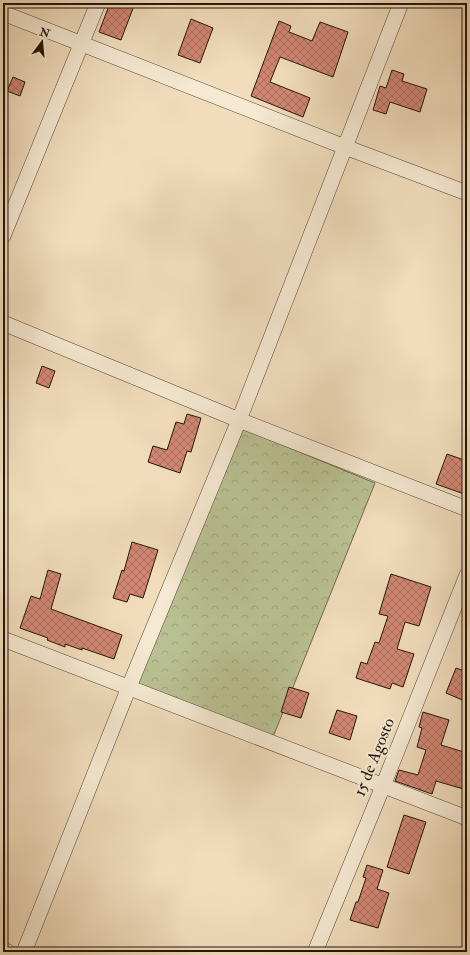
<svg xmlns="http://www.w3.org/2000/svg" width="470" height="955" font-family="'IM FELL Double Pica',serif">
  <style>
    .park { fill: url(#park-crowns); stroke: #6e6b4d }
    .building { fill: url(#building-cross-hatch); stroke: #231508 }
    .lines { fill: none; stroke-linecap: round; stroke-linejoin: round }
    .minor-casing { stroke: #564735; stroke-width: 16 }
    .minor { stroke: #f6e9d3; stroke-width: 15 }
    .labels { text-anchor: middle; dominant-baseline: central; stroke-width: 4; stroke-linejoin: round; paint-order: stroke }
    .street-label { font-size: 17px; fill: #231508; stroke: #f6e9d3 }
  </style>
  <defs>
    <pattern id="park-crowns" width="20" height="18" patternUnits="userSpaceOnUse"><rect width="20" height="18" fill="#b9c192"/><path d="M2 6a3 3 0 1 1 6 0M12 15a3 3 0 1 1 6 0" fill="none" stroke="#9fa57c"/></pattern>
    <pattern id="building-cross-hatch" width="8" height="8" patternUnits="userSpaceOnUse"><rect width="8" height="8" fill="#d28774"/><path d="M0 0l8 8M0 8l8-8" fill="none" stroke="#aa6d5d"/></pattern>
  </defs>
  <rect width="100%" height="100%" fill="#f1ddbc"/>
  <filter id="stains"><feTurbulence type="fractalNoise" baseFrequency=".005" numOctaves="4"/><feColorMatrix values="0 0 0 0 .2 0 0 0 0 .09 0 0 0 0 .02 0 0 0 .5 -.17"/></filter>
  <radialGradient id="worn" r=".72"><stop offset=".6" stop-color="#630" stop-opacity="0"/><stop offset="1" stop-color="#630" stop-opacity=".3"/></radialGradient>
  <path class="park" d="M241,428L375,483L273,737L135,682Z"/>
  <path class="building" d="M110,3H135L121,40L99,32Z
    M191,19L213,28L200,63L178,55Z
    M279,21L291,26L289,32L312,41L320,22L348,32L333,77L280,57L270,82L310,98L303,117L251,96Z
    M392,70L404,74L402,81L427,89L420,112L390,102L386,114L373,110L380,86L386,88Z
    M13,77L25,82L20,96L7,91Z
    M42,366L55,371L49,388L36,383Z
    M187,414L201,418L191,452L187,451L180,473L148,462L153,446L167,450L176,422L184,424Z
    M447,454L467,461V485L464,494L436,484Z
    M132,542L158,550L143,598L130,594L127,602L113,598L122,570L124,571Z
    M48,570L61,574L51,609L122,635L114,659L82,648V650L65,644V647L47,640L48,638L20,628L31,596L40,599Z
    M391,574L431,587L419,626L405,622L397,649L414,654L403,687L392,683L390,689L356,678L361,662L367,664L375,642L379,643L388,616L379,614Z
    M456,668L467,672V702L446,693Z
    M289,687L309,693L301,718L281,712Z
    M337,710L357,716L350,740L329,733Z
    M423,712L449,720L441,745L467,753V790L436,781L432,794L395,781L399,770L418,775L426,750L417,747L422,728L419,727Z
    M404,815L426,822L409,874L387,867Z
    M367,865L383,870L377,889L389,893L378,928L350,920L356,902H358L366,878L363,877Z"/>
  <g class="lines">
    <g class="minor-casing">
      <path id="minor" d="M3,13L345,147L467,193
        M3,236L98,3
        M3,323L239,420L467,509
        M3,639L467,818
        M3,950L8,952
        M24,952L129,687L239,420L401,3
        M315,952L383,786L467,575"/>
    </g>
    <use href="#minor" class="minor"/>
  </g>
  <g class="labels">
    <g class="street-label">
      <text transform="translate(374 757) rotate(-68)">15 de Agosto</text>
    </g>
  </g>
  <rect width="470" height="955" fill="none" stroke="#f1ddbc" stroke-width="16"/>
  <rect x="4" y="4" width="462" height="947" fill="none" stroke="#231508" stroke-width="2"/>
  <rect x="8" y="8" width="454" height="939" fill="none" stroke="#231508"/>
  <g transform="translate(42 42) rotate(16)" stroke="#f6e9d3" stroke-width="3" paint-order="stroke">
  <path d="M0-3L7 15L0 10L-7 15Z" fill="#231508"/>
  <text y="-6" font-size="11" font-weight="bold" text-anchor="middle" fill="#231508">N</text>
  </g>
  <rect width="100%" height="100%" filter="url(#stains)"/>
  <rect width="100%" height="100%" fill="url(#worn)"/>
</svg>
